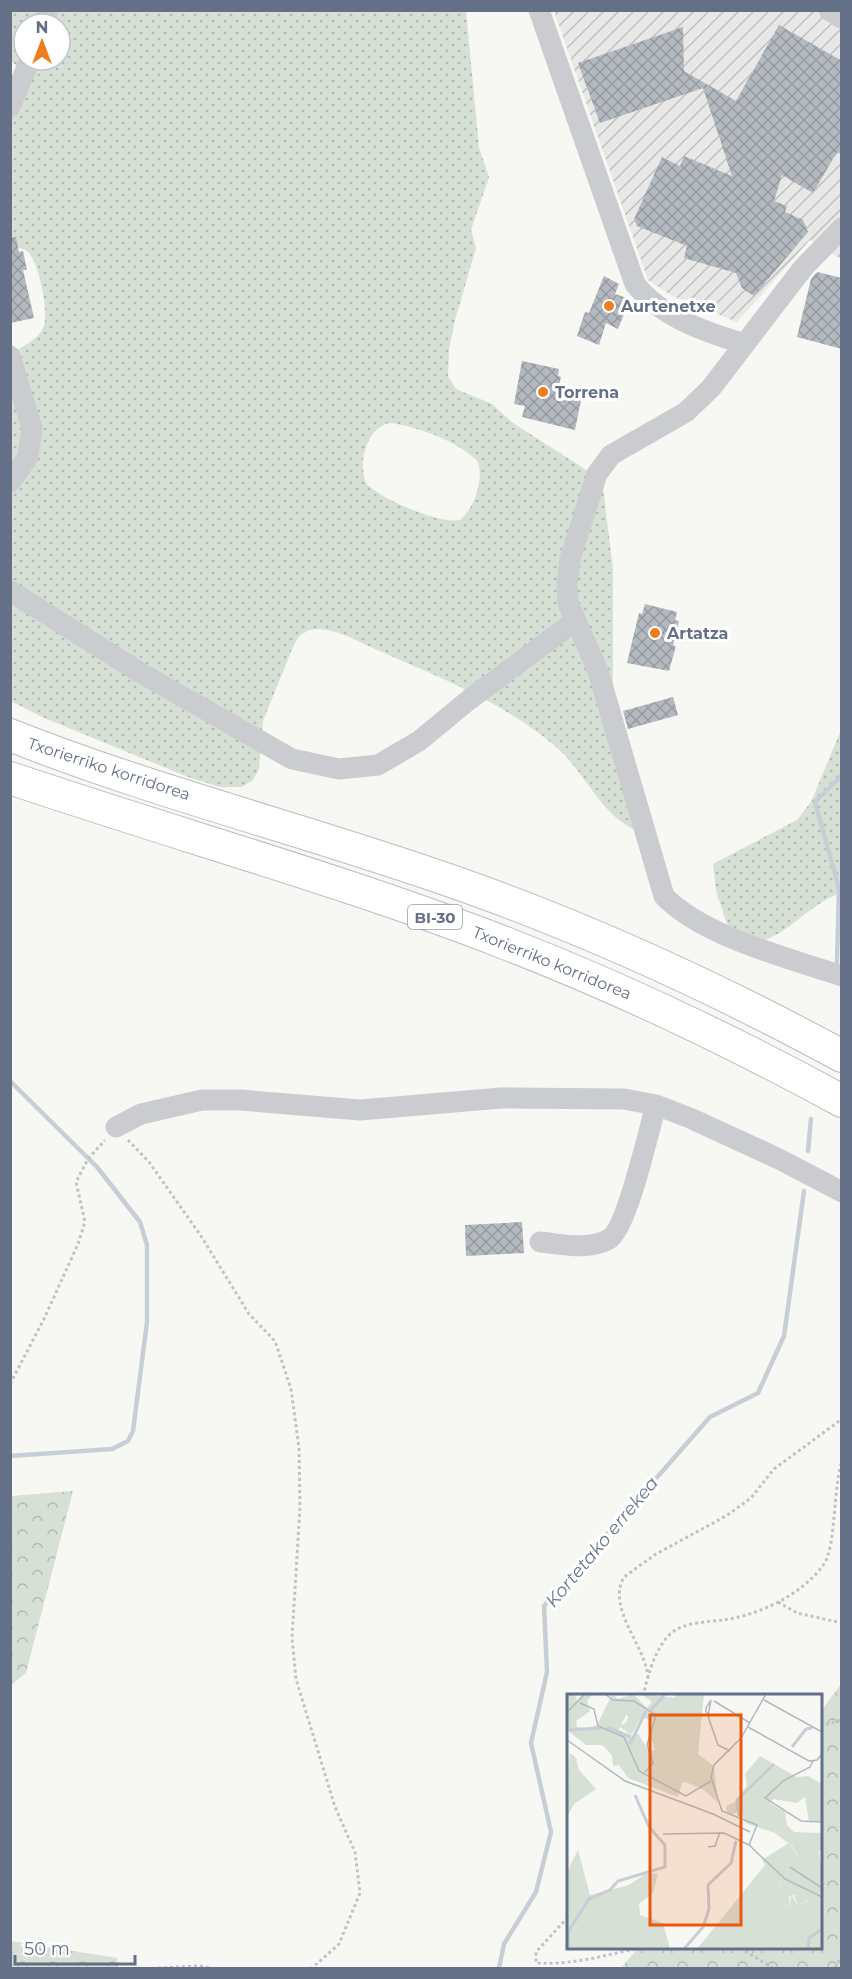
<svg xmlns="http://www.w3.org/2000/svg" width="852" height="1979" font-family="Montserrat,sans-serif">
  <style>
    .industrial { fill: url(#industrial-furrows) }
    .grass { fill: url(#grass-dots); fill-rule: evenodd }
    .forest { fill: url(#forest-crowns) }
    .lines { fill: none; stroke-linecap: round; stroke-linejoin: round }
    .stream { stroke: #c7ced5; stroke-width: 4.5 }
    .building { fill: url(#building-cross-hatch) }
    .highway-casing { stroke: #bbbdc1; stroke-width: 34 }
    .path { stroke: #c0c2c5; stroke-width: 3; stroke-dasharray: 3 3; stroke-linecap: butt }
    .minor { stroke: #caccd0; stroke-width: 21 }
    .highway { stroke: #fff; stroke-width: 32 }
    .poi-dot { fill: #ee7d1d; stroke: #fff; stroke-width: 2 }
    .labels { text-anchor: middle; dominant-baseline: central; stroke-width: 6; stroke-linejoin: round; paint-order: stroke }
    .shield { fill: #fff; stroke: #929bab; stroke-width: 1.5 }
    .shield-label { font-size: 15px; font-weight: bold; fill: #647087 }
    .poi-label { font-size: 16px; font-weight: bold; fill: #647087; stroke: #fff; text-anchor: start }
    .street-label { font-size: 16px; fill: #647087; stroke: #fff }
    .water-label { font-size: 18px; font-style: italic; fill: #65788b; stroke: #fff }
    .inset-river { fill: none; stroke: #c7ced5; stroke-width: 3 }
    .inset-road { fill: none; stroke: #b3b9c2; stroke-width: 1.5 }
    .view { fill: #e8590c; fill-opacity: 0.15; stroke: #e8590c; stroke-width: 3 }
    .inset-edge { fill: none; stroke: #647087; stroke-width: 3 }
  </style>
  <defs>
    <pattern id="industrial-furrows" width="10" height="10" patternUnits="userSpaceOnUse" patternTransform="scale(1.5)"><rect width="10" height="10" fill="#e8e8e7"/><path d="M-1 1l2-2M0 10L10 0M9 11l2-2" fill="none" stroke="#c0c0c1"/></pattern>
    <pattern id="grass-dots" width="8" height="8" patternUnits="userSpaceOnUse" patternTransform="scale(1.5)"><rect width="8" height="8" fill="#d7e0d5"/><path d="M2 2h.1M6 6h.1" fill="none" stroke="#b2bab2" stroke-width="1.8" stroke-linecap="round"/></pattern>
    <pattern id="forest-crowns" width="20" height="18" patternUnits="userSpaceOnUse" patternTransform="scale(1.5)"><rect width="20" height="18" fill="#d7e0d5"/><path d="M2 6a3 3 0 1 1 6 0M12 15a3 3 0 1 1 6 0" fill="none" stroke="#b2bab2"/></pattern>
    <pattern id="building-cross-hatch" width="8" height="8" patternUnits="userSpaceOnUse" patternTransform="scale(1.5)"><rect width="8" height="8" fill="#b4b9c0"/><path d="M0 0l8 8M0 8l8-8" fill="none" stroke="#969ba2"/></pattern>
  </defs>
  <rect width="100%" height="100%" fill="#f7f7f4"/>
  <path class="industrial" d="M554,11H841V259L810,240L737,322L672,296L648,280Z"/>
  <path class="grass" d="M11,11H466L479,147L489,177L471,230L476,248L455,320L449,349L448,376L456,389L492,404L513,423L591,473L603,488L613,569V712L633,818V829C597,810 585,771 555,746C503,702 443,679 382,652C360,643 334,625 309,630L299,636L292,649L263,721L259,769L253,780L242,787H220L188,777L42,717L11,701V354C21,347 38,340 43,328C50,315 39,262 28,252C23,248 17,247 11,245V106L18,67L11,61ZM24,24H60V60H24ZM389,423C414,425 461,442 478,462C484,479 474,509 460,520C441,525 378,498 366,483C358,462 366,429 389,423Z
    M841,730V893C810,903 791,933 759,942L728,927L716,891L713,864L797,820L811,802Z"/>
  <path class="forest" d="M73,1491L26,1673L11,1685V1496Z
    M841,1684V1968H621L638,1948H820L821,1711Z
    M11,1941L117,1958L118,1968H11Z"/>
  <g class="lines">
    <path class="stream" d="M837,962L839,888L815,802L842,775
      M10,1081L97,1167L140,1222L147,1245V1322L133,1431L128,1441L112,1449L10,1456
      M808,1151L811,1119
      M499,1968L504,1944L536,1892L551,1832L531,1743L547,1672L544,1606L710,1417L758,1393L784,1336L804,1191"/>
  </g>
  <path class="building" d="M779,25L842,61V155L837,152L813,193L782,175L774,201L787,206L785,212L803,220L808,232L754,296L742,288L736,273L684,258L687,246L637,226L634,219L662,157L680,166L684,156L732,176L703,88L600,123L578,63L683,27L684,71L736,101Z
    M16,237L19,252L23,251L27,270H23L34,318L10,323V238Z
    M817,272L842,278V349L797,337L811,279Z
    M604,276L619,284L615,294L630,299L618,329L606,323L599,345L577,336L585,312L589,313Z
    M522,361L559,369L558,376L561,377L558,390L582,395L575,430L522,417L525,406L514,404Z
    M645,604L677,612L675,620L679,621L673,646H676L669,671L627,663L639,613L642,614Z
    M673,697L678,715L628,729L623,711Z
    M522,1222L524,1253L466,1256L465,1225Z"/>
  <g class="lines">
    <g class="highway-casing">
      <path id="highway" d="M10,735C161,795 319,833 471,888C599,934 722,991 842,1056
        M10,778C175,834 343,880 505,943C621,988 732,1041 842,1101"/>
    </g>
    <path class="path" d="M128,1140L149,1162L201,1236L249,1314L275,1341L291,1389L299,1448L300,1507L292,1638L296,1679L335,1807L355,1852L360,1893L339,1944L312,1968
      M842,1218V1230
      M10,1384L44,1319L78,1244L85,1222L76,1182L88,1159L105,1140
      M778,1602L797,1613L842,1623
      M648,1678C646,1645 606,1609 624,1577L656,1554L726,1516L751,1498L774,1469L842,1419
      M643,1696C648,1675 656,1644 674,1631C687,1622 708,1622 723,1620C759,1615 802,1595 824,1564C836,1547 833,1487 842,1461
      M820,1726L842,1720
      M568,1917L536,1952V1963C572,1965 603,1956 638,1948
      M740,1948L773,1968
      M158,1968L198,1966L210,1968
      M835,1968L842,1956"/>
    <path class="minor" d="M539,10L635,284C661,317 705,332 745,344
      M829,10L842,18
      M44,24L48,10
      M10,107L30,60
      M842,228L803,268L711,388L686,412L611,455L597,474L570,559L567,584L568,603L598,671L664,896C702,936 788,958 842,976
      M10,356L32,428L28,457L10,482
      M10,591L141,673L292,759L339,769L378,765L419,741L470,699L575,621
      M116,1127L141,1114L202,1100H240L360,1110L501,1098L624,1099L656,1105L690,1118L779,1159L842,1192
      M540,1242C562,1244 589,1251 609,1239C627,1229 649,1129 656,1105"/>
    <use href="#highway" class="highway"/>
  </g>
  <g class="poi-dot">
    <circle cx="609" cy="306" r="6"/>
    <circle cx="543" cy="392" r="6"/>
    <circle cx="655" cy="633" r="6"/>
  </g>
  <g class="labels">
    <rect class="shield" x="408" y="905" width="54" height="24" rx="4.5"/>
    <g class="shield-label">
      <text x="435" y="917">BI-30</text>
    </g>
    <g class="poi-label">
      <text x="621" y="306">Aurtenetxe</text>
      <text x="555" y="392">Torrena</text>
      <text x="667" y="633">Artatza</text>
    </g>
    <g class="street-label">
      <text transform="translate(109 769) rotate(18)">Txorierriko korridorea</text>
      <text transform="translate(552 963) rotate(22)">Txorierriko korridorea</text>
    </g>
    <g class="water-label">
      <text transform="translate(602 1542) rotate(-50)">Kortetako errekea</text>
    </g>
  </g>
  <g transform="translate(567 1694)">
    <rect width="255" height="255" fill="#f7f7f4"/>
    <path d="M0,0H8L10,7L15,0H26L20,7L23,17L9,27L10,33L19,34L30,31L45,0L51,5L66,0L80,14L85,8L74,0L108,4L109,0H137L131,60L147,72L151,109L137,96L119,88L115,89L111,103L61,84L52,71L46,72L45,61L35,51H19L0,36ZM59,21L70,28L75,23L86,28L81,45L86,48L88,56L82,58L71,39L64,44L51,37ZM3,59L9,64L12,76L0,85ZM193,62L230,83L241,82L255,90V128H242L238,103L230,109L206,105L203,109L218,118L220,131L227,138L255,139V155L252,157L255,178L235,168L225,152L208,139L178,129L174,116L165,121L160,118L159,112L168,108L180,92L178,80ZM213,186L226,194L241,205L231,212L227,201L222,202L223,214L215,213L210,201Z" fill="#d7e0d5" fill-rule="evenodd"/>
    <path d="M12,76L29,95L7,110L0,123V85ZM222,149L235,168L255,178V255H130L198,171L195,166ZM213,186L226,194L241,206L231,212L224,200L223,214L215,213L210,201ZM11,156L23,201L62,191L78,180L91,179L86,199L72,210L73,221L96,229L103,255H0V178Z" fill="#d7e0d5" fill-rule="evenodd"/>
    <path d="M66,9L78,17L64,41L52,32L59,29Z" fill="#d7e0d5"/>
    <path class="inset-river" d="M84,16L98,0M40,33L64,43M2,36L35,34M63,50L79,17M225,53L239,35L245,34M172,122L170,106L207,70M2,254L1,238L22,205L43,196L51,187L98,173V151L82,133L68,101M117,255L136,233L142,215L141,191L164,169L169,147M241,255L242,244L255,235"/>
    <path class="inset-road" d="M38,0L46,6L67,7L89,21L80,51L86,69L78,78M197,6L255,38M147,7L183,29M13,9L27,15L31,32L57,43L72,77L119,102L144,87M0,18L18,0M141,22L144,6L139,14V17L141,22L144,31L151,51L163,57M181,33L242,67L250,66L255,60M0,46L58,87L146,120L183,138M246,67L243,73L216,87L198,104L234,127L255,128M96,140L157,139L182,151L218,185L255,203M182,151L190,131L155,117L144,83L147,71L174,44L199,0M141,153L148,152L153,138M223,173L255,194"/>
    <path class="view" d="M83,21H174V231H83Z"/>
    <rect width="255" height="255" class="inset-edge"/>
  </g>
  <rect width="852" height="1979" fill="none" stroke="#647087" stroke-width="24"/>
  <g transform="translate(42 42)"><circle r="28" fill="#ffffff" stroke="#c1c6cf" stroke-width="1.5"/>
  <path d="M0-4.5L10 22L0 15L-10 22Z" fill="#ee7d1d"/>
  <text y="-9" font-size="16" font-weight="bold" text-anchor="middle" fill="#647087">N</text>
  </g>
  <path d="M15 1955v9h120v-9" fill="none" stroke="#647087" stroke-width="3"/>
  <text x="24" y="1955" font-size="18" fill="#647087" stroke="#ffffff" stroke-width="4.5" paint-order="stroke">50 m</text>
</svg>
